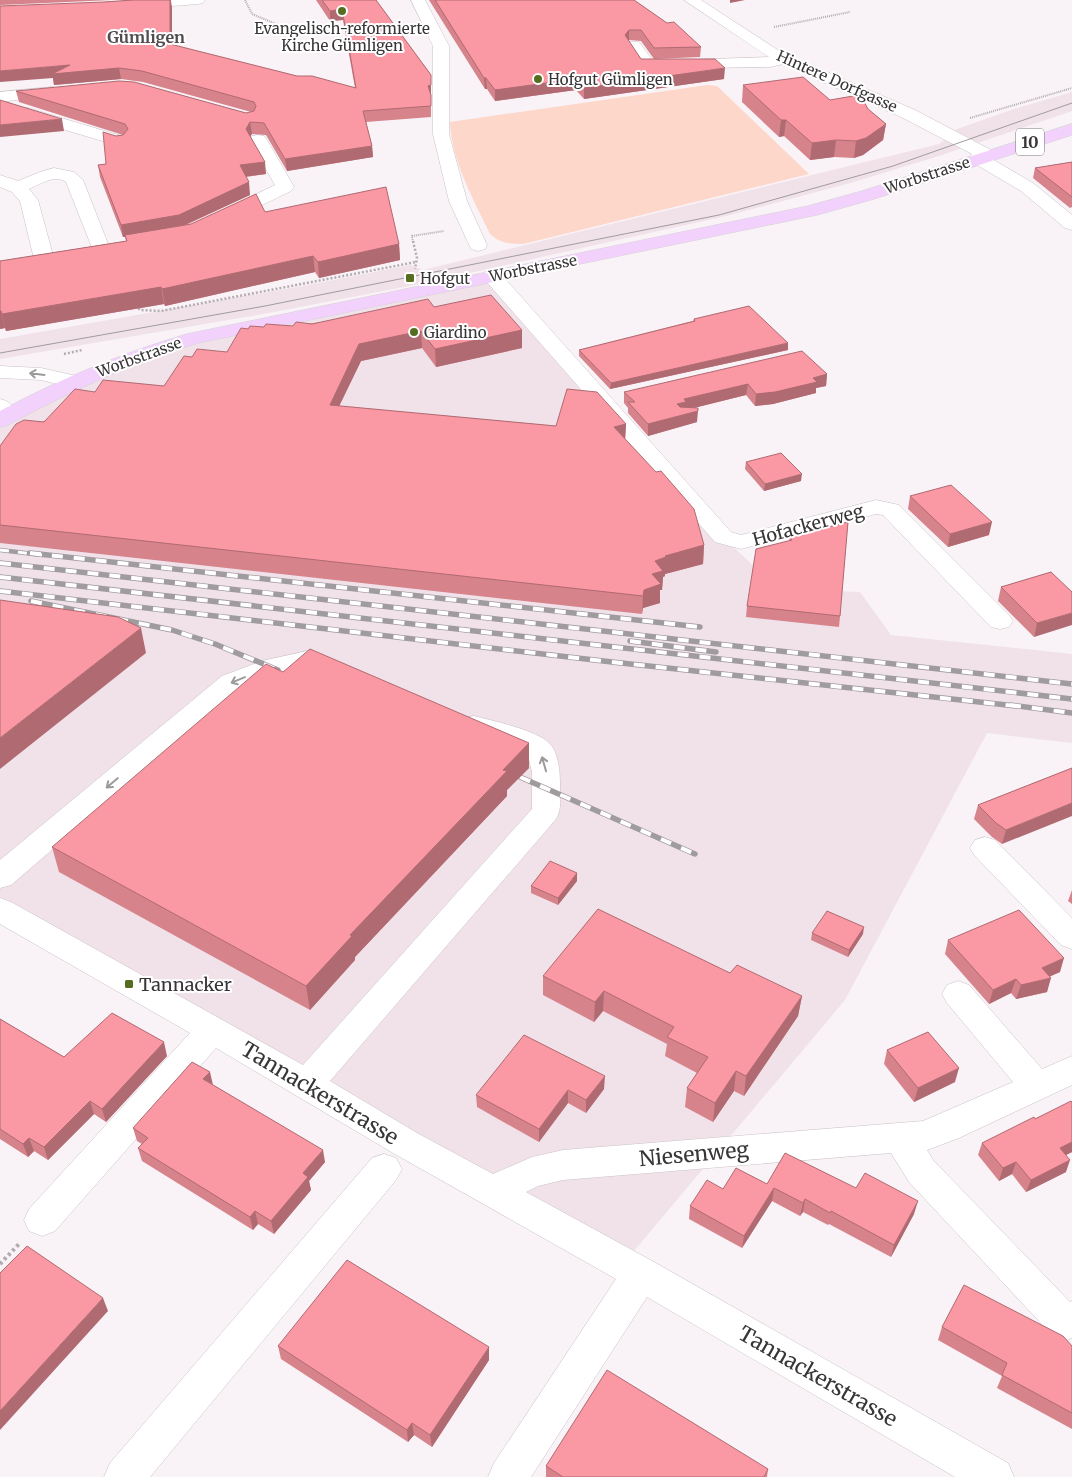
<svg xmlns="http://www.w3.org/2000/svg" width="1072" height="1477" font-family="Merriweather,serif">
  <style>
    .built { fill: #f1e2ea }
    .green { fill: #fdd7c9 }
    .lines { fill: none; stroke-linecap: round; stroke-linejoin: round }
    .minor-casing { stroke: #c9c2c6; stroke-width: 1 }
    .major-casing { stroke: #d3d3d3; stroke-width: 1 }
    .path-far2 { stroke: #b3adb0; stroke-width: 2; stroke-dasharray: 1 1; stroke-linecap: butt }
    .path-far1 { stroke: #b3adb0; stroke-width: 2.5; stroke-dasharray: 2 2; stroke-linecap: butt }
    .path { stroke: #b3adb0; stroke-width: 4; stroke-dasharray: 3 3; stroke-linecap: butt }
    .minor { fill: #fff; fill-rule: evenodd }
    .major { fill: #f2d1fd; fill-rule: evenodd }
    .tram { stroke: #a09b9e; stroke-width: 1 }
    .rail-far1-casing { stroke: #a09b9e; stroke-width: 4.5 }
    .rail-casing { stroke: #a09b9e; stroke-width: 5.5 }
    .rail-far1 { stroke: #fff; stroke-width: 3; stroke-dasharray: 9; stroke-linecap: butt }
    .rail { stroke: #fff; stroke-width: 4; stroke-dasharray: 11; stroke-linecap: butt }
    .wall { fill: #d7838c }
    .shaded-wall { fill: #af6a72 }
    .building { fill: #fa98a3; stroke: #af6a72 }
    .oneway { stroke: #9c9a9b }
    .poi-dot { fill: #546d1f; stroke: #fff; stroke-width: 2 }
    .labels { text-anchor: middle; dominant-baseline: central; stroke-width: 4; stroke-linejoin: round; paint-order: stroke }
    .far-poi-label { font-size: 15px; fill: #383537; stroke: #fff; text-anchor: start }
    .far-street-label { font-size: 15px; fill: #383537; stroke: #fff }
    .far-quarter-label { font-size: 16px; font-weight: bold; fill: #514b4e; stroke: #fff }
    .shield { fill: #fff; stroke: #747273; stroke-width: 1 }
    .shield-label { font-size: 16px; font-weight: bold; fill: #383537 }
    .street-label { font-size: 18px; fill: #383537; stroke: #fff }
    .poi-label { font-size: 18px; fill: #383537; stroke: #fff; text-anchor: start }
    .near-street-label { font-size: 21px; fill: #383537; stroke: #fff }
  </style>
  <rect width="100%" height="100%" fill="#f9f2f6"/>
  <path class="built" d="M1072,92V111L942,155L854,182L726,216L425,283L269,313L0,359V339L308,285L410,265L423,270L939,144L957,129L1014,109Z
    M492,276L723,537L778,589L860,592L891,635L1072,654V743L987,733L845,1000L623,1264L0,910V421L127,359Z"/>
  <path class="green" d="M707,85L717,86L809,174L523,244C510,244 500,243 490,234C473,198 452,162 450,122Z"/>
  <g class="lines">
    <g class="minor-casing">
      <path id="minor" d="M142,0H205L203,3L198,4L134,9L129,8L127,5L129,2Z
        M411,0H425L449,46V134L467,201L487,245L485,249L478,251L471,249L449,201L433,134V46Z
        M684,0H701L781,52L915,110L993,151L996,155L992,159L1033,183L1072,215V230L1065,228L1021,191L972,162L969,158L972,154L903,118L783,64L770,67L642,69L626,45L629,42H639L653,61L769,57Z
        M53,87L59,89L61,92L59,95L0,102V92Z
        M28,108L125,137L128,141L125,145L119,146L22,117L20,113L22,109Z
        M258,135L264,136L267,140L294,187L291,191L231,220L225,222L219,220L216,216L219,212L275,185L249,140L252,136Z
        M54,168L74,172L83,180L110,249L108,253L101,255L94,253L66,182C55,174 40,184 29,189L38,200L54,259L51,263L44,265L37,263L34,259L20,201L12,192L0,187V175L18,181L40,172Z
        M492,270L499,272L731,532L741,535L876,500L899,505L1009,615L1013,621L1009,627L1000,629L991,627L883,515L876,514L741,549L715,542L485,280L482,276L485,272Z
        M0,366L41,368L81,377L84,382L81,387L73,388L41,380L0,378Z
        M0,399C10,401 13,407 19,415L16,420L8,422L0,419Z
        M307,651L339,662L343,668L339,674C323,679 319,669 305,668C291,667 255,683 240,688L11,885L0,888V860L222,676L262,661Z
        M474,716C493,721 537,730 550,744C559,754 560,773 560,785C560,797 562,809 556,819L330,1081L417,1133L493,1174L532,1157L563,1150L923,1121L1013,1082L947,1003L942,994L947,985L958,981L969,985L1042,1069L1072,1056V1085L959,1138L927,1150L933,1160L1070,1302L1072,1301V1338L1065,1341L1052,1335L909,1182L891,1153L563,1180L538,1186L526,1192L654,1262L1008,1463L1014,1477H955L647,1297L531,1477H488L494,1463L616,1279L393,1153L216,1048L55,1231L42,1236L29,1231L24,1220L29,1209L190,1033L0,924V898L11,902L303,1065L532,809V772L528,755L506,744L464,732L460,725L464,718Z
        M985,837L995,840L1072,918V949L1061,945L975,856L970,848L975,840Z
        M384,1154L396,1158L402,1169L396,1180L150,1477H104L110,1463L372,1158Z"/>
    </g>
    <g class="major-casing">
      <path id="major" d="M1072,124V135L874,199L817,215L198,343C131,363 69,392 8,425L0,427V411C60,379 122,353 187,334L808,206L862,191Z"/>
    </g>
    <path class="path-far2" d="M245,0L252,14L276,24L283,31L291,33
      M774,27L850,12
      M970,118L1072,88
      M413,242L412,236L444,231"/>
    <path class="path-far1" d="M413,241L417,258L415,269
      M136,305L140,310L161,311L416,262
      M64,354L82,350"/>
    <path class="path" d="M0,1264L20,1243"/>
    <use href="#minor" class="minor"/>
    <use href="#major" class="major"/>
    <path class="tram" d="M0,353L265,306L719,215L893,166L1072,103"/>
    <g class="rail-far1-casing">
      <path id="rail-far1" d="M0,550L42,555"/>
    </g>
    <g class="rail-casing">
      <path id="rail" d="M30,553L700,627
        M0,563L1072,684
        M0,577L1072,699
        M0,591L612,662L1016,706
        M31,601L172,630L215,644L278,670
        M630,641L716,652
        M1010,705L1072,713
        M520,777L695,854"/>
    </g>
    <use href="#rail-far1" class="rail-far1"/>
    <use href="#rail" class="rail"/>
  </g>
  <path class="wall" d="M0,0H112L0,5Z
    M133,0H171L172,8V45L297,76L355,88L343,20L330,21L316,0H376L431,75V117L366,122L372,146L373,157L287,171L266,135L252,134L250,136L266,174L246,177L250,195L186,225L265,212L399,244L400,260L319,278L315,272L165,306L164,304L6,331L5,328L0,329V261L126,241L125,237H123L100,177L98,165L106,164L116,136L123,135L19,102L16,91L246,113L251,112L143,82L121,79L54,85L53,78L104,2Z
    M429,0H634L701,47L700,57L654,59L641,41L629,40L628,41L641,59L724,79L584,99L576,90L495,101L487,89H485Z
    M743,85L830,100L868,109L886,124L883,140L863,155L854,158L834,157L810,160L784,136L779,137L742,102Z
    M1072,162V207L1070,208L1033,178L1035,168Z
    M434,307L522,330V348L436,367L422,348L361,361L339,406L556,426L626,424L625,439L704,545L703,564L665,574V576L663,577L662,590H660V603L643,608L642,614L0,543V446L95,392L164,386L192,357L227,352L248,329L264,327L293,326Z
    M694,319L788,350L610,389L579,356V350L693,321Z
    M827,374L826,386L816,388V393L773,404L755,406L746,395L693,408L697,422L648,436L628,413V408L624,403V392Z
    M746,462L801,481L764,491L745,469Z
    M910,496L989,535L948,547L908,509Z
    M848,522L840,616L839,627L746,617L747,606L789,540L790,537Z
    M1051,572L1034,637L998,601L1001,587Z
    M283,672L529,743V768L507,790V796L355,957V960L310,1010L59,872L52,847Z
    M1072,768L1002,844L992,837L974,819L978,805Z
    M577,873V881L558,905L531,893V886Z
    M1072,890V904L1068,901Z
    M812,933L863,934L848,957L811,940Z
    M948,940L1060,972L1050,976L1047,992L1016,999L1011,993L989,1004L945,954Z
    M730,973L802,996L798,1016L744,1096L734,1091L713,1122L685,1107L687,1088L697,1073L665,1056L667,1044L603,1011L594,1022L543,995V976Z
    M0,1019L64,1057L167,1056L106,1122L94,1114L48,1160L34,1151L28,1157L0,1139Z
    M887,1050L955,1082L914,1102L884,1064Z
    M213,1085L325,1162L309,1181L311,1190L274,1234L258,1224L253,1230L142,1161L138,1148L142,1144L137,1141L133,1128Z
    M604,1089L586,1113L568,1103L539,1142L477,1107L476,1095Z
    M1072,1102V1152L1066,1155V1172L1026,1192L1012,1174L999,1181L978,1155L982,1143Z
    M767,1184L856,1188L914,1214L891,1257L829,1224L828,1225L803,1212L800,1216L772,1201L742,1248L689,1219L690,1206L723,1189Z
    M942,1327L1072,1346V1429L997,1388L1002,1376L938,1340Z
    M278,1346L489,1360L432,1447L414,1435L408,1442L281,1359Z
    M546,1466L768,1469L767,1477H546Z"/>
  <path class="shaded-wall" d="M170,0L172,8V55L170,44Z
    M730,0H745L730,3Z
    M342,9L343,20L330,21V11Z
    M629,30V40L624,46L625,35Z
    M70,65L119,68L121,79L54,85L53,78L0,82V71Z
    M725,68L724,79L584,99V88Z
    M431,75V117V97L428,86Z
    M484,78H486L487,89H485Z
    M576,79V90L495,101V90Z
    M62,119L64,131L0,137V125Z
    M781,120H786L784,136L779,137Z
    M250,122L252,134L247,141L246,129Z
    M886,124L883,140L863,155L854,158L856,141Z
    M836,140L834,157L810,160L812,143Z
    M372,146L373,157L287,171L285,159Z
    M265,162L266,174L241,177L240,165Z
    M249,182L250,195L180,227L123,237L121,225Z
    M399,244L400,260L319,278L318,262Z
    M313,256L315,272L165,306L162,289Z
    M161,287L164,304L6,331L2,314Z
    M0,311H1L5,328L0,329Z
    M522,330V348L436,367L435,349Z
    M421,331L422,348L361,361L331,423L330,405L359,344Z
    M788,343V350L610,389L611,383Z
    M827,374L826,386L816,388V393L773,404L755,406L756,394Z
    M748,384L746,395L686,410V413L677,404L684,399Z
    M698,411L697,422L648,436V424Z
    M626,424L625,442L614,427Z
    M802,474L801,481L764,491L765,484Z
    M992,522L989,535L948,547L950,534Z
    M704,545L703,564L665,574V576L663,577L662,590H660V603L643,608L642,614L643,596L644,590L652,574L655,561L665,556Z
    M1072,613V625L1034,637L1037,623Z
    M141,628L146,653L0,769V738Z
    M529,743V768L507,790V796L355,957V960L310,1010L306,986L350,935L503,770Z
    M1072,803V816L1002,844L1006,830Z
    M577,873V881L558,905V898Z
    M864,927L863,934L848,957L849,950Z
    M1064,958L1060,972L1040,981L1051,978L1047,992L1016,999L1021,985L1042,968Z
    M1016,979L1011,993L989,1004L993,990Z
    M604,991L603,1011L594,1022L595,1002Z
    M802,996L798,1016L744,1096L746,1076Z
    M164,1042L167,1056L106,1122L102,1109Z
    M959,1068L955,1082L914,1102L918,1088Z
    M736,1071L734,1091L713,1122L715,1103Z
    M210,1072L213,1085L203,1079Z
    M605,1076L604,1089L586,1113V1100Z
    M568,1090V1103L539,1142V1129Z
    M90,1101L94,1114L48,1160L44,1147Z
    M29,1138L34,1151L28,1157L23,1144Z
    M1072,1142V1152L1056,1160L1060,1148Z
    M323,1150L325,1162L309,1181L311,1190L274,1234L271,1221L303,1173Z
    M1070,1160L1066,1172L1026,1192L1031,1180Z
    M1016,1162L1012,1174L999,1181L1003,1168Z
    M774,1188L772,1201L742,1248L744,1236Z
    M805,1199L803,1212L800,1216L803,1203Z
    M918,1201L914,1214L891,1257L894,1245Z
    M255,1211L258,1224L253,1230L250,1217Z
    M103,1298L108,1311L0,1430V1411Z
    M489,1347V1360L432,1447L430,1435Z
    M412,1423L414,1435L408,1442L407,1430Z"/>
  <path class="building" d="M133,0H170V44L297,76H312L356,88L342,9L330,11L322,0H376L431,75V85L428,86L431,95V106L363,111L372,146L285,159L264,123L250,122L246,129L265,162L240,165L249,182L179,215L121,225L98,165L106,164L103,132L116,136L123,135L128,129L125,124L16,91L119,81L134,82L246,113L254,111L256,106L254,102L142,71L119,68L52,74L70,65L0,71V6L104,2Z
    M435,0H634L667,23L674,22L701,47L654,48L641,30H629L625,35L641,59H715L725,68L584,88L576,79L495,90L486,78H484Z
    M803,77L830,100L853,96L862,98L868,109L886,124L866,138L856,141L836,140L812,143L786,120H781L743,85Z
    M0,100L62,119L0,125Z
    M1072,162V197L1035,168Z
    M386,187L399,244L318,262L313,256L162,289L161,287L2,314L1,311H0V261L127,241L125,235L191,224L256,194L265,212Z
    M491,295L522,330L435,349L421,331L359,344L330,405L556,426L567,389L597,392L626,424L614,427L656,472L661,471L694,509L704,545L665,556L666,557L655,561L663,571L652,574L661,584L644,590L643,596L0,525V446L16,424L24,420L44,422L75,389L95,392L103,380L164,386L184,356L192,357L197,349L227,352L241,328L248,329L250,326L264,327L266,324L293,326L296,322L312,324L428,299L434,307Z
    M749,306L788,343L611,383L579,350L695,321L694,319Z
    M802,351L827,374L813,378L817,382L775,392L756,394L748,384L684,399L686,402L677,404L680,407L698,408V411L648,424L628,402H635L624,392Z
    M781,453L802,474L765,484L746,462Z
    M951,485L992,522L950,534L910,496Z
    M848,522L840,616L747,606L756,549L792,540L790,537Z
    M1051,572L1072,592V613L1037,623L1001,587Z
    M0,600L118,617L141,628L0,738Z
    M310,649L529,743L503,770L507,771L350,935L352,936L306,986L52,847L266,664L283,672Z
    M1072,768V803L1006,830L996,823L978,805Z
    M550,861L577,873L558,898L531,886Z
    M598,909L730,973L737,965L802,996L746,1076L736,1071L715,1103L687,1088L708,1057L667,1037L674,1027L604,991L595,1002L543,976Z
    M1019,910L1064,958L1042,968L1051,978L1021,985L1016,979L993,990L948,940Z
    M827,911L864,927L849,950L812,933Z
    M112,1013L164,1042L102,1109L90,1101L44,1147L29,1138L23,1144L0,1129V1019L64,1057Z
    M928,1032L959,1068L918,1088L887,1050Z
    M524,1035L605,1076L586,1100L568,1090L539,1129L476,1095Z
    M192,1062L210,1072L203,1079L323,1150L303,1173L308,1177L271,1221L255,1211L250,1217L138,1148L148,1138L133,1128Z
    M1071,1101L1072,1102V1142L1060,1148L1070,1160L1031,1180L1016,1162L1003,1168L982,1143L1034,1117L1035,1119Z
    M785,1153L856,1188L865,1173L918,1201L894,1245L831,1211L830,1213L805,1199L803,1203L774,1188L744,1236L690,1206L707,1180L723,1189L736,1168L767,1184Z
    M27,1246L103,1298L0,1411V1273Z
    M347,1260L489,1347L430,1435L412,1423L407,1430L278,1346Z
    M964,1285L1063,1336L1072,1346V1413L1002,1375L1007,1363L942,1327Z
    M607,1370L768,1469L764,1477H563L546,1466Z"/>
  <defs><path id="oneway-shaft" d="M-6 0H5M1.5-3L5.5 0L1.5 3" fill="none" stroke-width="1.6" stroke-linecap="round" stroke-linejoin="round" transform="scale(1.25)"/></defs>
  <g class="oneway">
    <use href="#oneway-shaft" transform="translate(37 374) rotate(-173)"/>
    <use href="#oneway-shaft" transform="translate(238 680) rotate(157)"/>
    <use href="#oneway-shaft" transform="translate(544 764) rotate(-106)"/>
    <use href="#oneway-shaft" transform="translate(112 783) rotate(140)"/>
  </g>
  <g class="poi-dot">
    <circle cx="342" cy="11" r="5"/>
    <circle cx="538" cy="79" r="5"/>
    <rect x="405" y="273" width="10" height="10" rx="2.5"/>
    <circle cx="414" cy="332" r="5"/>
    <rect x="124" y="979" width="10" height="10" rx="2.5"/>
  </g>
  <g class="labels">
    <g class="far-poi-label">
      <text x="342" y="28" text-anchor="middle">Evangelisch-reformierte<tspan x="342" dy="17">Kirche Gümligen</tspan></text>
      <text x="548" y="79">Hofgut Gümligen</text>
      <text x="420" y="278">Hofgut</text>
      <text x="424" y="332">Giardino</text>
    </g>
    <g class="far-street-label">
      <text transform="translate(837 81) rotate(24)">Hintere Dorfgasse</text>
      <text transform="translate(927 175) rotate(-18)">Worbstrasse</text>
      <text transform="translate(533 268) rotate(-11)">Worbstrasse</text>
      <text transform="translate(139 357) rotate(-20)">Worbstrasse</text>
    </g>
    <g class="far-quarter-label">
      <text x="146" y="37">Gümligen</text>
    </g>
    <rect class="shield" x="1016" y="128.5" width="28" height="27" rx="4"/>
    <g class="shield-label">
      <text x="1030" y="142">10</text>
    </g>
    <g class="street-label">
      <text transform="translate(808 525) rotate(-15)">Hofackerweg</text>
    </g>
    <g class="poi-label">
      <text x="139" y="984">Tannacker</text>
    </g>
    <g class="near-street-label">
      <text transform="translate(320 1093) rotate(31)">Tannackerstrasse</text>
      <text transform="translate(694 1154) rotate(-5)">Niesenweg</text>
      <text transform="translate(818 1376) rotate(30)">Tannackerstrasse</text>
    </g>
  </g>
</svg>
